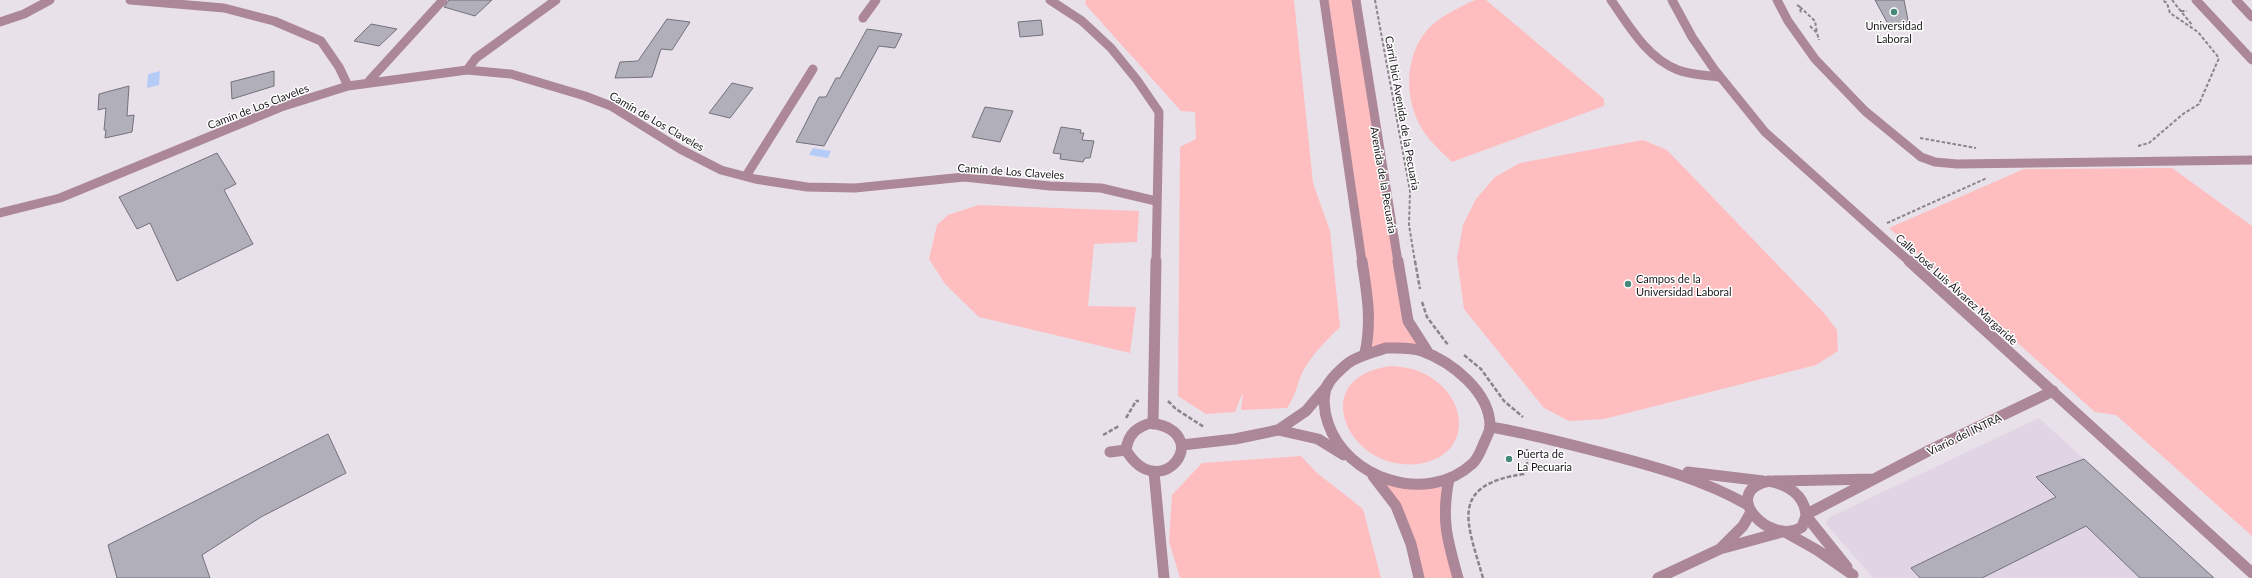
<svg xmlns="http://www.w3.org/2000/svg" width="2252" height="578" font-family="Lato,sans-serif">
  <style>
    .built { fill: #e1d4e4 }
    .green { fill: #febdbf }
    .water { fill: #b5ccf7 }
    .building { fill: #b1afba; stroke: #73717b }
    .lines { fill: none; stroke-linecap: round; stroke-linejoin: round }
    .path-far1 { stroke: #8b858b; stroke-width: 2; stroke-dasharray: 3.5 2; stroke-linecap: butt }
    .path { stroke: #8b858b; stroke-width: 2.5; stroke-dasharray: 4.5 2; stroke-linecap: butt }
    .service-far1 { stroke: #ab8798; stroke-width: 9 }
    .service { stroke: #ab8798; stroke-width: 11 }
    .minor-far1 { stroke: #ab8798; stroke-width: 9 }
    .minor { stroke: #ab8798; stroke-width: 11 }
    .tertiary-far1 { stroke: #ab8798; stroke-width: 9 }
    .tertiary { stroke: #ab8798; stroke-width: 11 }
    .poi-dot { fill: #46887a; stroke: #fff; stroke-width: 1.5 }
    .labels { text-anchor: middle; dominant-baseline: central; stroke-width: 3; stroke-linejoin: round; paint-order: stroke }
    .poi-label { font-size: 11px; fill: #1b181b; stroke: #fff; text-anchor: start }
    .street-label { font-size: 11px; fill: #1b181b; stroke: #fff }
  </style>
  <rect width="100%" height="100%" fill="#e9e1ea"/>
  <path class="built" d="M2039,418L2214,578H1873L1825,523L1830,517Z"/>
  <path class="green" d="M1086,0H1294L1313,183L1330,231L1340,327C1326,341 1311,355 1302,373C1297,385 1295,397 1287,408L1241,410L1243,392L1235,412L1206,414L1178,396L1180,147L1196,139L1195,112L1181,111L1085,4Z
    M1324,0H1356L1408,321L1429,354L1410,348L1365,353L1369,335Z
    M1475,0H1486L1604,99V106L1452,162C1445,155 1437,148 1430,140C1404,110 1401,60 1428,29C1438,18 1461,6 1475,0Z
    M1643,140L1667,150L1824,313L1837,330L1838,351L1816,365L1604,419L1569,421L1544,408L1464,309L1457,258L1463,225L1476,199L1495,177L1520,163Z
    M2172,168L2252,226V536L2116,415L2095,412L1889,228L2024,169Z
    M979,205L1139,211L1137,242L1094,244L1088,306L1136,307L1130,353L979,317L945,284L929,259L937,225L948,215Z
    M1391,366C1407,367 1423,370 1436,381C1469,406 1468,454 1423,463C1351,478 1302,377 1391,366Z
    M1301,456L1317,473L1363,509L1381,578H1180L1169,541L1172,495L1202,463Z
    M1373,476L1403,484L1449,479L1444,506L1458,578H1419L1396,506Z"/>
  <path class="water" d="M160,71L159,85L147,88L148,74Z
    M813,148L831,151L828,158L809,155Z"/>
  <path class="building" d="M449,0H492L475,16L444,7Z
    M1875,0H1904L1909,25L1888,24Z
    M667,19L690,22L672,50L661,49L652,77L615,78L620,62L638,61Z
    M1041,20L1043,35L1020,37L1018,22Z
    M371,24L397,29L379,46L354,41Z
    M867,29L902,34L895,48L879,46L824,146L796,142L819,97H826L836,78H840Z
    M274,71V86L232,99L231,82Z
    M732,83L753,88L730,118L709,113Z
    M129,86L127,116L134,115L132,132L105,138L106,130H104L106,108L98,110L99,94Z
    M985,107L1013,111L1000,142L972,137Z
    M1061,127L1081,130L1080,133H1084L1082,140L1094,141L1090,158H1085L1083,162L1060,159L1061,154L1053,153Z
    M217,153L236,184L224,190L253,244L177,281L150,223L137,229L119,197Z
    M328,434L346,473L261,517L202,555L210,578H117L108,545Z
    M2084,459L2214,578H2140L2086,526L1982,578H1920L1911,568L2056,497L2036,477Z"/>
  <g class="lines">
    <path class="path-far1" d="M1375,0L1410,191L1409,225L1415,262
      M2172,0L2192,25
      M1797,5L1800,7L1801,14
      M1800,7L1815,21L1817,33
      M2181,11H2187
      M1810,26L1817,33L1819,40
      M1920,138L1976,148
      M2138,146L2149,143L2183,114L2199,104L2219,58L2198,32L2170,13L2167,3L2162,0
      M1887,223L1987,178"/>
    <path class="path" d="M1415,261L1420,289
      M1422,302L1427,317L1448,345
      M1464,355L1481,369L1504,401L1523,417
      M1168,401L1176,409L1204,427
      M1126,418L1136,401H1139
      M1103,435L1119,426
      M1483,578C1467,522 1448,485 1524,474L1527,470V448"/>
    <path class="service-far1" d="M1611,0C1629,26 1647,58 1678,70C1691,75 1705,75 1718,77
      M863,18L876,0
      M369,81L443,0
      M746,176L813,69"/>
    <path class="service" d="M1773,481L1873,479
      M1807,514L1930,450L2053,391
      M1807,517L1847,567
      M1785,532L1817,550L1853,575
      M1721,548L1743,526L1751,512
      M1658,578L1720,549L1782,532"/>
    <path class="minor-far1" d="M130,0L224,8L274,21L321,41L339,67L348,86
      M1050,0L1082,21L1111,48L1137,80L1159,112L1156,262
      M1672,0L1692,37L1714,69L1765,132L1910,262
      M1777,0L1788,21L1815,59L1865,111L1921,157L1935,162L1957,164L2252,160
      M2196,0L2252,60
      M2236,0L2252,17
      M0,22L24,14L50,0
      M467,70L476,58L556,0
      M0,213L60,198L281,107L348,86L467,70L511,74L585,96L611,106L680,149L721,170L755,179L807,187L855,188L964,177L1050,186L1101,188L1156,201"/>
    <path class="minor" d="M1909,261L2252,573
      M1151,423C1217,433 1160,507 1126,450C1128,434 1137,427 1151,423Z
      M1153,424L1156,261
      M1490,427C1528,433 1565,443 1603,453C1653,466 1702,479 1748,505
      M1278,430L1318,439L1344,455
      M1182,445L1235,439L1278,430L1306,411L1328,385
      M1110,452L1126,450
      M1154,472L1164,578
      M1688,472L1763,481
      M1769,481C1788,485 1805,495 1806,516L1802,527C1770,547 1718,492 1769,481Z"/>
    <path class="tertiary-far1" d="M1324,0L1362,262
      M1356,0L1398,262"/>
    <path class="tertiary" d="M1362,261C1367,293 1372,321 1365,353
      M1398,261L1408,321L1429,354
      M1386,348C1399,348 1410,347 1422,351C1452,362 1490,392 1490,426C1490,432 1486,438 1484,443C1481,450 1478,459 1472,464C1426,506 1346,478 1328,423C1324,412 1322,395 1328,384C1332,378 1341,369 1347,364C1356,356 1375,352 1386,348Z
      M1373,476L1396,506L1411,544L1419,578
      M1449,479C1441,519 1447,539 1458,578"/>
  </g>
  <g class="poi-dot">
    <circle cx="1894" cy="12" r="4"/>
    <circle cx="1628" cy="284" r="4"/>
    <circle cx="1509" cy="459" r="4"/>
  </g>
  <g class="labels">
    <g class="poi-label">
      <text x="1894" y="25" text-anchor="middle">Universidad<tspan x="1894" dy="13">Laboral</tspan></text>
      <text x="1636" y="278">Campos de la<tspan x="1636" dy="13">Universidad Laboral</tspan></text>
      <text x="1517" y="453">Puerta de<tspan x="1517" dy="13">La Pecuaria</tspan></text>
    </g>
    <g class="street-label">
      <text transform="translate(258 106) rotate(-21)">Camín de Los Claveles</text>
      <text transform="translate(1403 113) rotate(80)">Carril bici Avenida de la Pecuaria</text>
      <text transform="translate(657 121) rotate(30)">Camín de Los Claveles</text>
      <text transform="translate(1011 171) rotate(4)">Camín de Los Claveles</text>
      <text transform="translate(1384 180) rotate(80)">Avenida de la Pecuaria</text>
      <text transform="translate(1957 289) rotate(42)">Calle José Luis Álvarez Margaride</text>
      <text transform="translate(1964 434) rotate(-26)">Viario del INTRA</text>
    </g>
  </g>
</svg>
